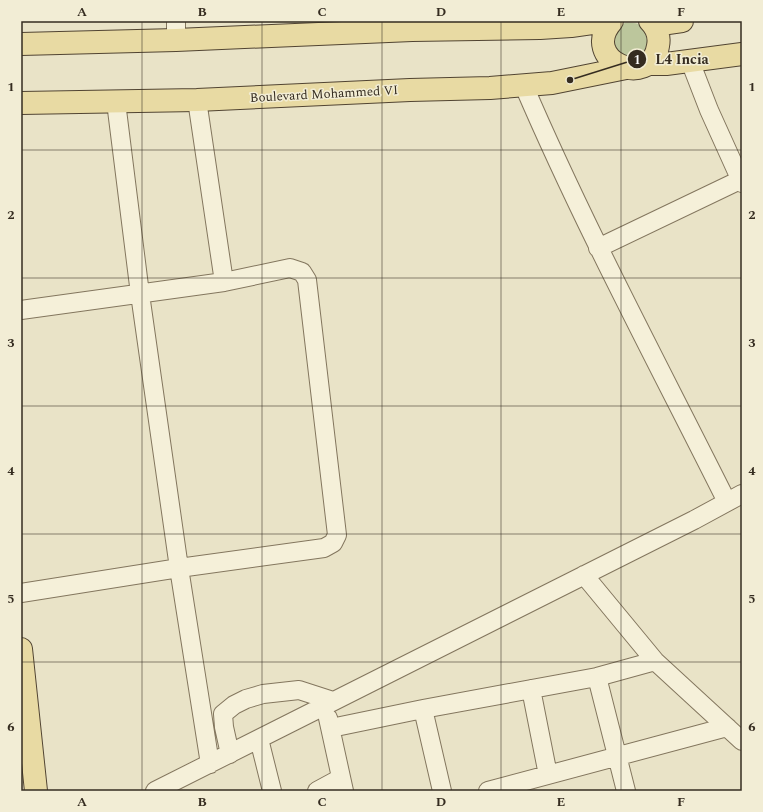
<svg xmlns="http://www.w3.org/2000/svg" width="763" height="812" font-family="Spectral,serif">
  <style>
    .green { fill: #bcc69c }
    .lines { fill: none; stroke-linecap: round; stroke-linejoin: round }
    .minor-casing { stroke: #83765e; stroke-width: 20 }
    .major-casing { stroke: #514432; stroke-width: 24 }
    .minor { stroke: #f5f0d9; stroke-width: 18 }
    .major { stroke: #e8daa3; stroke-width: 22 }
    .grid { fill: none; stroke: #352c20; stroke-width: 1; stroke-opacity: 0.55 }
    .labels { text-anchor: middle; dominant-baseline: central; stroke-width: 3; stroke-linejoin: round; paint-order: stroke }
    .street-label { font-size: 13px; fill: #352c20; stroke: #f2edd5 }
    .leader { fill: none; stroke: #352c20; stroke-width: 1.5 }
    .callout-dot { fill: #352c20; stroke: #f2edd5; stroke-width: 1.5 }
    .mark-label { font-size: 12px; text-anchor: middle; font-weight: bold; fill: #fff }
    .callout-label { font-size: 14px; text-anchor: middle; font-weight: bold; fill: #352c20; stroke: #f2edd5; stroke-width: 3; stroke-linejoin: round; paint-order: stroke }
    .neatline { fill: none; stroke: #352c20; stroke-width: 1.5 }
    .grid-label { font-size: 13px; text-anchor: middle; font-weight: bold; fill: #352c20 }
  </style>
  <rect width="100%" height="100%" fill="#e9e3c7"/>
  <path class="green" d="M625,23C649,21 647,35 649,53L621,63L609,49L621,25Z"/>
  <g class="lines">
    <g class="minor-casing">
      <path id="minor" d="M176,21V40
        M690,61L709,110L742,183
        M524,86C585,228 658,364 727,502
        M197,100L224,282
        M116,102L140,294L179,568L210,764
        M598,248L740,180
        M21,310L224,282L290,268L302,272L307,280L337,535L333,543L324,548L179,568L21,593
        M584,575L655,661L742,741
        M597,677L626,791
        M531,689L548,775
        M423,709L442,791
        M328,718L344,791
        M331,728L423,709L597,677L655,661
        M259,739L272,791
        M230,754L224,727L223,714L234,705L246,699L263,694L299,690L333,701
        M155,791L694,520L742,494
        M317,791L341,778
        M488,791L727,727"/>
    </g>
    <g class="major-casing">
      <path id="major" d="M612,21C578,60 651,91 658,46C660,36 657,28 650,21
        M654,25L682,21
        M21,44L176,40L412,30L540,28L571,26L606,21
        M647,64H666L742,54
        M21,103L197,100L410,90L490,88L552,83L626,68
        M21,649L36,791"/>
    </g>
    <use href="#minor" class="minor"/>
    <use href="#major" class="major"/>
  </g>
  <path class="grid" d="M142,21V791M262,21V791M382,21V791M501,21V791M621,21V791M21,150H742M21,278H742M21,406H742M21,534H742M21,662H742"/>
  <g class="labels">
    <g class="street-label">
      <text transform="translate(324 94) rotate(-3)">Boulevard Mohammed VI</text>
    </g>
  </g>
  <path class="leader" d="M570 80L637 59"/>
  <g class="callout-dot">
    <circle cx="570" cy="80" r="4"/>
    <circle cx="637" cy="59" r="10"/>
  </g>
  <g class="mark-label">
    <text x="637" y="64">1</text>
  </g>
  <g class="callout-label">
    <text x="682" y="64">L4 Incia</text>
  </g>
  <rect width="763" height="812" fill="none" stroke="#f2edd5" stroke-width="44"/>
  <rect x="22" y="22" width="719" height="768" class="neatline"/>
  <g class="grid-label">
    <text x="82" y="16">A</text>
    <text x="202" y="16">B</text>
    <text x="322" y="16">C</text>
    <text x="441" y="16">D</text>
    <text x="561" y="16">E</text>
    <text x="681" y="16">F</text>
    <text x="11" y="91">1</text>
    <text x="752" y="91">1</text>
    <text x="11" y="219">2</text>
    <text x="752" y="219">2</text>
    <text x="11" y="347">3</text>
    <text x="752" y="347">3</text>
    <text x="11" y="475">4</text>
    <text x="752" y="475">4</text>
    <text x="11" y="603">5</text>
    <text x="752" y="603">5</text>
    <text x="11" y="731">6</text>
    <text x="752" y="731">6</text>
    <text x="82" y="806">A</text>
    <text x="202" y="806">B</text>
    <text x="322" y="806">C</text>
    <text x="441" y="806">D</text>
    <text x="561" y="806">E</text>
    <text x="681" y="806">F</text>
  </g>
</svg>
